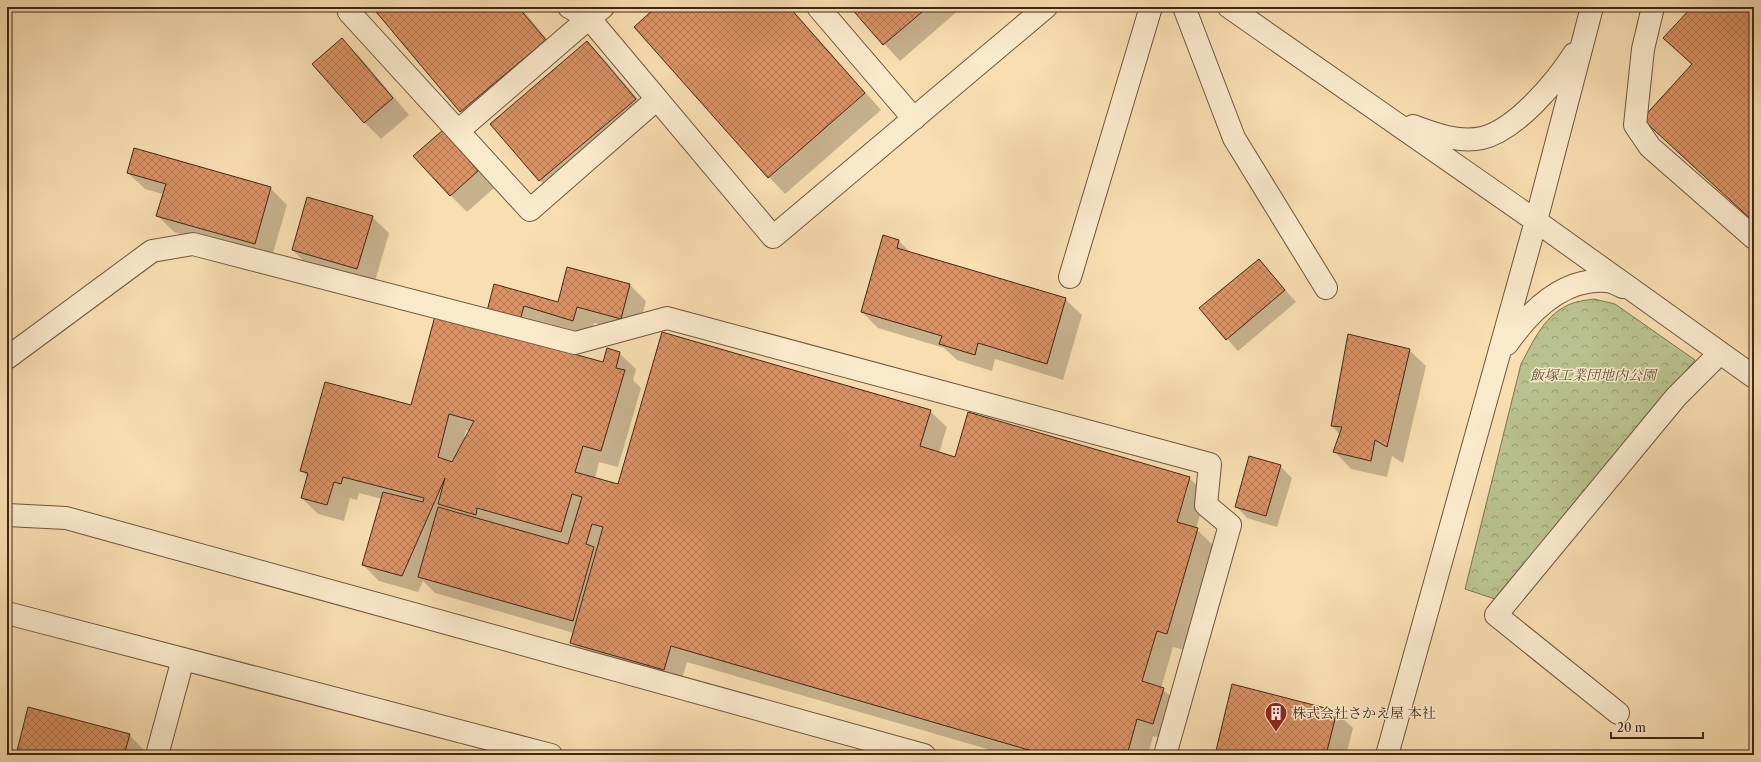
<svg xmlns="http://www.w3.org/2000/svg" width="1761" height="762" font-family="'Libre Caslon Text','Noto Serif JP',serif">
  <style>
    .park { fill: url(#park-crowns); stroke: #7d7452 }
    .shadow { fill: #0003; fill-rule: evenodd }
    .building { fill: url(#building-cross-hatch); stroke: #412716; fill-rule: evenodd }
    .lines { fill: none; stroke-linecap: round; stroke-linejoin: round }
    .minor-casing { stroke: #6f553d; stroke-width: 24 }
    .minor { stroke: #faeacc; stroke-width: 22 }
    .labels { text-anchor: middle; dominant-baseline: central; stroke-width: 3; stroke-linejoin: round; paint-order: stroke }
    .park-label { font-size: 14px; font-style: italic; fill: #5f4e34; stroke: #faeacc }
    .poi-label { font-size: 14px; fill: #412716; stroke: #faeacc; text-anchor: start }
  </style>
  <defs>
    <pattern id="park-crowns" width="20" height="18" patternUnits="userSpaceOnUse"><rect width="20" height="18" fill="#b9c28e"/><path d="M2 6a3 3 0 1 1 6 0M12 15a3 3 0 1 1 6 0" fill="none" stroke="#989e73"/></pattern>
    <pattern id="building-cross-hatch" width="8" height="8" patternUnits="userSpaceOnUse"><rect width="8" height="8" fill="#db9366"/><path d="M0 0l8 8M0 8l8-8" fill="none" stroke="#b37853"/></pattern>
  </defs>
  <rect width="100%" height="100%" fill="#f8deb1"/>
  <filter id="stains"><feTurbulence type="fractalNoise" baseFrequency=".005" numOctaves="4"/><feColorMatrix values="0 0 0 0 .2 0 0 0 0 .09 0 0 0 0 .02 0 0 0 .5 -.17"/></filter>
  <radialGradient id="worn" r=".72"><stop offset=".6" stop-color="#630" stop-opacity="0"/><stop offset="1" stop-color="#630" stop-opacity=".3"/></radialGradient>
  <path class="park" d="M1594,299L1615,304L1695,360L1495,599L1465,589L1521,364C1534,340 1545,313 1573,303C1579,301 1587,300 1594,299Z"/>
  <path class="shadow" d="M373,7H520L562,57L478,128L461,111Z
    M658,7H790L881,110L785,194L769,177Z
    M851,7H958L960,9L900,61Z
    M1693,7H1754V222L1643,119L1692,65L1664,38Z
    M342,40L359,56L409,115L381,139L364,122Z
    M587,43L604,59L652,116L556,197L540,180Z
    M442,131L494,188L467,212L450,195Z
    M128,173L270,188L287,205L271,260L174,232L157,215L163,194L145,189Z
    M372,217L389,233L374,285L309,267L293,250Z
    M899,241L911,253L1065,299L1082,315L1063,380L995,359L992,371L957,360L944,348L878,328L862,312Z
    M1259,260L1296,302L1238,351L1201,309Z
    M630,285L646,301L637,335L594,323L590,337L541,322L536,340L495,286L558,303Z
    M1409,350L1426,366L1403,463L1392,456L1387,477L1351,469L1335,452L1340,435L1332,426Z
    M619,353L636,369L633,380L641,388L618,467L599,462L595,478L619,485L930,411L947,427L939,453L956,458L1189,478L1206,494L1196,529L1214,546L1184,650L1173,647L1161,688L1180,705L1170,740L1153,736L1148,755H1008L687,662L680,686L588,659L571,642L574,633L435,593L423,581L418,592L379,581L363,565L382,499L359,493L357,500L350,498L344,521L318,514L302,498L308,477L302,471L412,406L603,363ZM466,430L470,431L463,442ZM1186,487H1188L1176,527L1174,526Z
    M1280,466L1292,478L1277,527L1247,518L1236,506Z
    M1336,712L1353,728L1346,755H1216Z
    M129,735L146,752L145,755H17Z"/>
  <path class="building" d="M372,7H518L546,40L460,112Z
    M656,7H789L865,93L768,178L634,27Z
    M850,7H928L883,45Z
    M1692,7H1754V222L1642,119L1692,64L1663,38Z
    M342,38L393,98L364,123L312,64Z
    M587,41L636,99L539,181L490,124Z
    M443,130L478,171L450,196L413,156Z
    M134,148L271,187L255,244L156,216L166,184L127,173Z
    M307,197L373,216L357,269L292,250Z
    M883,235L899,240L897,248L1066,298L1047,364L978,343L975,355L939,344L942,336L861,312Z
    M1259,259L1285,290L1226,340L1199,308Z
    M567,267L630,284L621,319L577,307L573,321L524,306L519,324L486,315L494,284L558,302Z
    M435,316L603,362L607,348L620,352L616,368L625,370L601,451L583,446L575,472L618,484L662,332L931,410L920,446L955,457L968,412L1190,477L1177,522L1198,528L1167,634L1157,631L1142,681L1164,688L1153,724L1137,719L1127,755H1046L671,646L664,670L570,643L603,527L592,524L586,544L594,547L573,621L418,577L438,507L568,544L582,497L572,494L561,532L477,508L476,515L438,504L445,478L402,576L362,565L383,492L423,502L424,498L343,477L341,484L334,482L327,505L301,498L308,473L300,471L325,382L411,405ZM449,414L474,421L452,462L438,457Z
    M1348,334L1410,349L1387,447L1375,440L1371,461L1333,452L1342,427L1331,426Z
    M1249,456L1281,465L1266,516L1235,507Z
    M1232,684L1337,711L1326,755H1215Z
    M28,707L130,734L124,755H16Z"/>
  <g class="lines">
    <g class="minor-casing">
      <path id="minor" d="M351,7L349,12L530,210L657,99
        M603,7L589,18L773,237L1046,7
        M818,7L914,119
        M1184,7L1234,138L1326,288
        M1229,7L1536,221L1754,377
        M1653,7L1643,49L1635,125L1650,147L1754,238
        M1413,126C1434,134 1459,143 1482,138C1516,130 1556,82 1574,54
        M458,131L589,18L569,7
        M1070,277L1151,7
        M1507,344C1530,311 1563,278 1606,281C1612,281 1618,285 1623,287
        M7,358L152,251L193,244L575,343L667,318L1210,464L1206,505L1230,525L1165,755
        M7,515L66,518L924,755
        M7,613L551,755
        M1618,713L1496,615L1676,397L1720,353
        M157,755L183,659
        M1387,755L1536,221L1592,7"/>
    </g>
    <use href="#minor" class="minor"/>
  </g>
  <defs>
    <g id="building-pin" transform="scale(1.15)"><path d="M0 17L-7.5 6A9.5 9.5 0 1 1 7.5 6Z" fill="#8f2418" stroke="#faeacc"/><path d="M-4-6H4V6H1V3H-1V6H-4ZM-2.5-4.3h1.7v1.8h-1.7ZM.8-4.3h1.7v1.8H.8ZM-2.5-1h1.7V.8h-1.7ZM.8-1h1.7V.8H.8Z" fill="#fff"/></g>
  </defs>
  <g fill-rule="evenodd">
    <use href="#building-pin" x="1276" y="713"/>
  </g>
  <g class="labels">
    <g class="park-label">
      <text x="1593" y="375">飯塚工業団地内公園</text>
    </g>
    <g class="poi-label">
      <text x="1292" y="713">株式会社さかえ屋 本社</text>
    </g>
  </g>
  <rect width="1761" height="762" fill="none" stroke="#f8deb1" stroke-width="24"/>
  <rect x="8" y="8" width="1745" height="746" fill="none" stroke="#412716" stroke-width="2"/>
  <rect x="12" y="12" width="1737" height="738" fill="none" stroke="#412716"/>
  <path d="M1611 732v6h92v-6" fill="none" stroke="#412716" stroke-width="2"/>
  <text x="1617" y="732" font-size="12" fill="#412716" stroke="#faeacc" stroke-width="3" paint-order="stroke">20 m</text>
  <rect width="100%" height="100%" filter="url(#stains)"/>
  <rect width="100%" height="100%" fill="url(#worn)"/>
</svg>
